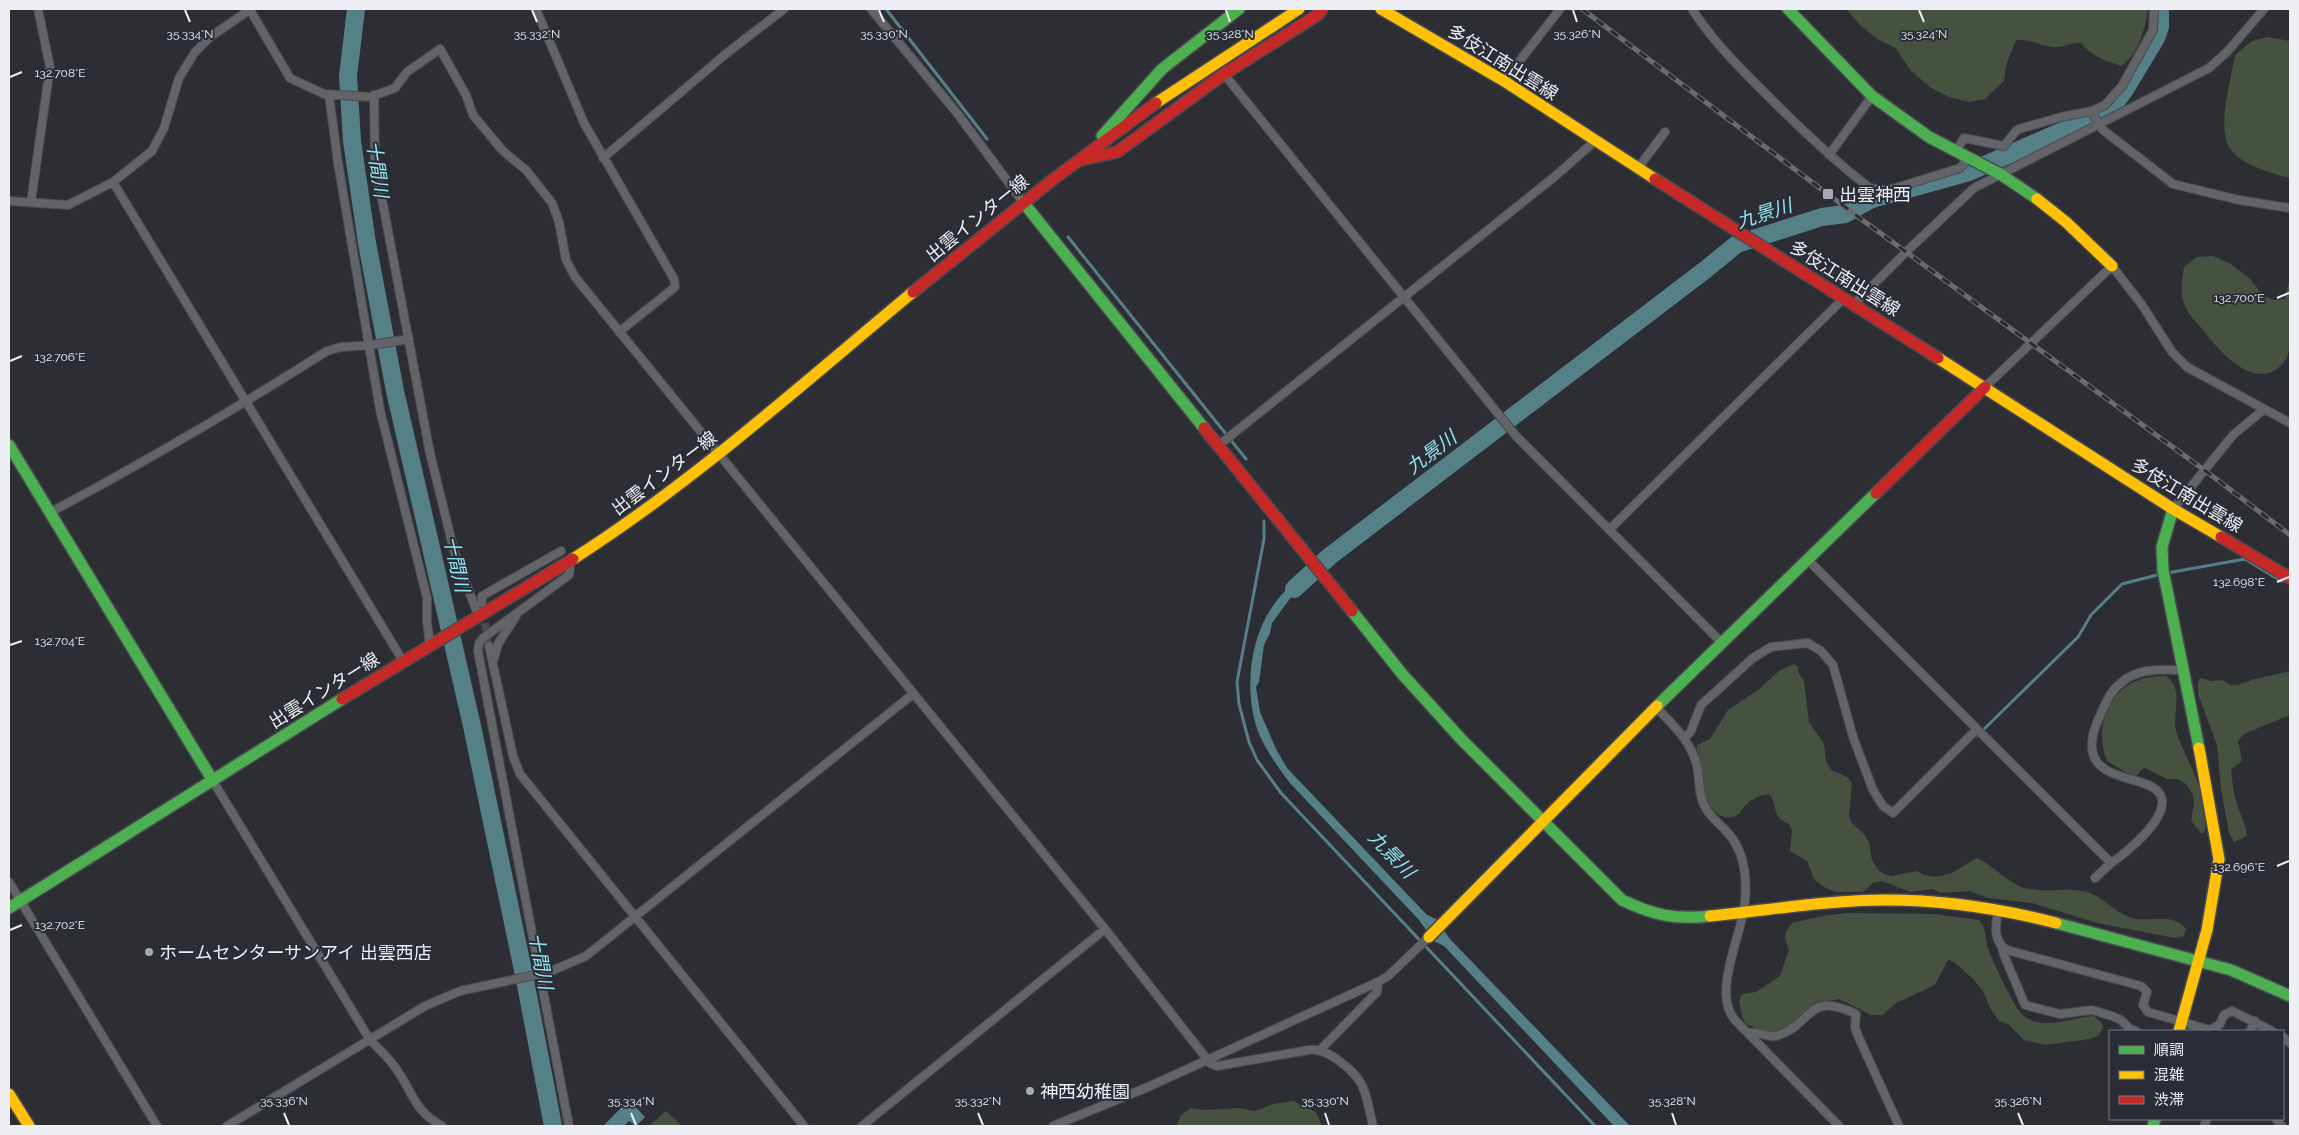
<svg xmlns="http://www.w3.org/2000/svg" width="2299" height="1135" font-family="Raleway,'Noto Sans JP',sans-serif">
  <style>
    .green { fill: #47513f }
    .water { fill: #558088 }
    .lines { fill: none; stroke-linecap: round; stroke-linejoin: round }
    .stream { stroke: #558088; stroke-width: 3 }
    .river { stroke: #558088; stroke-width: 18 }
    .street-tunnel { stroke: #4a4b50; stroke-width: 8; stroke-dasharray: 8 4; stroke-linecap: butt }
    .street-casing { stroke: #494a4f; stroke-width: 10 }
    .fast-casing { stroke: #494a4f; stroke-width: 14 }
    .slow-casing { stroke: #494a4f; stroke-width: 14 }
    .jam-casing { stroke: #494a4f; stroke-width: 14 }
    .street { stroke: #636468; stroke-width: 8 }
    .fast { stroke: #4caf50; stroke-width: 11 }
    .slow { stroke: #ffc107; stroke-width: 11 }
    .jam { stroke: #c62828; stroke-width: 11 }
    .rail-casing { stroke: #6a6b6f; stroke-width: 5 }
    .rail { stroke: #2a2d36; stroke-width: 3; stroke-dasharray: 9; stroke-linecap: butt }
    .ticks { fill: none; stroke: #edeff5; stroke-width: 2 }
    .poi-dot { fill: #aaabb1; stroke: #2a2d36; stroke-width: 2 }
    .labels { text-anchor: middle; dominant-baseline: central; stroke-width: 4; stroke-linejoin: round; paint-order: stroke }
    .street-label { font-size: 18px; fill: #edeff5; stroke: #2a2d36 }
    .poi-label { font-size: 18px; fill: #edeff5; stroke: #2a2d36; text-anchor: start }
    .water-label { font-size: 19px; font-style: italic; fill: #93e5f2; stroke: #2a2d36 }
    .ticks-label { font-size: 12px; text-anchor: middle; fill: #edeff5; stroke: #2a2d36; stroke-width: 4; stroke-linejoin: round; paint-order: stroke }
  </style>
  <rect width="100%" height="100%" fill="#2d2e33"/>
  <path class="green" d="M1846,9H2148C2146,26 2138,56 2121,66C2106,61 2091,56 2081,43C2071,42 2066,47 2057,47C2043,48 2030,38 2016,40L2006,65L2004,81L1985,99L1970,102L1949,97L1931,88L1910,70L1896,48L1879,40L1861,26Z
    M2268,37L2290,41V178C2273,174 2238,164 2229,147C2217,124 2231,81 2235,55L2252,41Z
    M2213,256L2231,264L2250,279L2263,295L2273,300L2285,299L2290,277C2290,293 2294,350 2285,361C2257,396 2220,352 2203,330C2197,323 2190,316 2186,308C2179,295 2182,281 2184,267L2197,257Z
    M1794,664L1798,667V672L1804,681L1809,722L1824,744L1826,761L1831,770L1847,777L1852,783L1849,816L1851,822L1864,834L1869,843L1872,860L1878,870L1884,874L1891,876L1917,871L1924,875L1936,877L1952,873L1977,858C1995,866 2010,886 2029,889C2049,893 2071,886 2090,893C2107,900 2118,916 2136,919C2154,921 2174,913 2186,929L2184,936L2175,938L2097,923L2032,903L1988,898L1970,891L1941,893L1933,889L1911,892L1882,881L1873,883L1863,892H1836L1824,887L1814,879L1807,861L1790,851L1792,830L1789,824C1770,817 1779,805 1769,794C1761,795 1753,798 1748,803C1742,807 1742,814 1735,816C1704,827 1695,765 1697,745L1710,739L1728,710L1758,690L1779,671Z
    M2290,671V715L2244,734L2238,741L2242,761L2231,769C2232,780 2233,790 2236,801C2239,813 2246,823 2247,836L2234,842L2229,833L2221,789L2217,745L2198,694V682L2200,678L2212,681L2222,680L2231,685H2239L2251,680Z
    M2166,676C2186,691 2170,714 2177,734C2187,762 2203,784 2205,814C2205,821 2207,827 2203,833H2201L2191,821L2194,804L2193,795L2186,784L2178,779H2167L2145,768L2141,770L2137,775L2132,776L2107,761C2095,731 2105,692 2139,680C2147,677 2157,676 2166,676Z
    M1848,913L1934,914L1979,920C1987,928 1985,938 1988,948C1992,960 2013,1005 2021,1013C2026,1020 2037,1023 2045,1023C2061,1024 2077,1017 2094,1016L2101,1022L2103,1028L2098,1036L2089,1039L2046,1045L2024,1040L2008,1024L1999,1021L1990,1008L1983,991L1973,979L1954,962L1948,960L1935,985L1896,1003L1882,1015H1871L1839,999L1815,1003L1786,1028L1777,1032L1769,1033L1746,1024L1742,1017L1739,1001L1742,994L1756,992L1780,976L1789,950L1785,939L1786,931L1792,923L1822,916Z
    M1293,1101L1316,1112L1322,1126H1176L1181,1115L1191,1108L1205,1110L1239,1108L1255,1111L1273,1104Z
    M666,1111L682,1126H649Z"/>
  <path class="water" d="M1310,571L1314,576L1297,589L1272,623L1270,633L1264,645L1259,682L1256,687L1260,712L1276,749L1287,768L1427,915L1436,919L1450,939L1630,1126H1614L1444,946L1434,941L1419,920L1289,782C1278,767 1267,752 1259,734C1243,692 1249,634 1278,599C1287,588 1298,579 1310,571Z
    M629,1100L645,1117L636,1126L629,1121L624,1126H603Z"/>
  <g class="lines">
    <path class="stream" d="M886,9L987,139
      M1068,237L1246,459
      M1264,521V539L1237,682L1239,704L1249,742L1257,760L1281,793L1595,1126
      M2167,573L2245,559L2281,581H2285L2290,571
      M1977,736L2078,637L2091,615L2122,584L2161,574"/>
    <path class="river" d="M356,9L348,76L352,141L367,243L395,391L472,726L525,980L553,1126
      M1294,589L1330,556L1705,270L1737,244L1822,217L1845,214L1872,199L1969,172L2101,114L2116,102L2124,91L2156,38L2160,27V9"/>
    <path class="street-tunnel" d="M483,611L489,646"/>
    <g class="street-casing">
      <path id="street" d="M536,9L584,123L674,279L675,287L619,332
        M871,9L957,113L1023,202
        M1692,9C1714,43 1742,70 1770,98C1802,130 1834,161 1870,188L1880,190L1892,189L1960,168L1969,158
        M250,10L290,78L324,94L370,97L395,88L407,72L440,49L466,95L473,115L503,151L526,170L552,203L559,222L566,260L575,277L1105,929L1210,1063L1217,1066L1309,1050C1320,1049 1328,1053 1338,1060C1367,1081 1365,1092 1373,1126
        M1224,74L1516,436L1723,644
        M1504,81L1560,9
        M329,95L338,163L380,410L427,598V621L430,645
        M374,95L375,162L430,453L454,551L478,615
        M2092,111L2098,124L2103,130L2173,184L2239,200L2290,208
        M1956,151L1964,138L2004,146L2015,132L2019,129L2061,117L2092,111L2105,105L2122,86L2153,30L2154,9
        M1829,155L1872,96
        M603,158L727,53L784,9
        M1638,168L1665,132
        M113,182L403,661
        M9,201L68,205L113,182L152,151L164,128L179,78L195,52L210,37L251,9
        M31,202L50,67L38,9
        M1854,304L1906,252L1974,188L2209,68L2227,52L2264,9
        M1985,387L2112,266L2142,305L2172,352L2187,367L2290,423
        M1219,445L1553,178L1595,141
        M2173,509L2233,435L2263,410
        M51,512C145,462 237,408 327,351L341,347L372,345L409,339
        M1610,529L1843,299
        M1808,560L2111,863C2127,852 2165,821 2162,800C2158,768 2068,792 2098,720C2105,705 2109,692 2122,682C2140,667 2162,670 2184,670
        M482,603V596L561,551
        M489,646L513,756L520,774L804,1126
        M494,659L498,644L516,616
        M1656,707C1673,725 1691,741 1697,766C1700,779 1698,795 1705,807C1710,817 1720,824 1728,833C1744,851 1747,878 1745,901C1743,933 1711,993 1735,1020L1839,1126
        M1685,738L1691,731L1701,705L1753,658L1771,647L1808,643L1821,651L1833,665L1853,737L1873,790L1883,806L1893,813L1977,729
        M213,781L370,1040C378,1048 387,1056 394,1066C413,1090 412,1110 442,1126
        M2095,878L2111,863
        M9,882L157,1126
        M1998,910C1996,925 1992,941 2007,950L2141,986L2147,992L2143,1005L2148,1012L2210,1030L2220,1024L2224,1015L2232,1011L2272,1031
        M2002,947L2004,955L2025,1005L2060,1014L2092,1010L2112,1016L2121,1020L2130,1029L2136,1031
        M2250,1031L2255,1021
        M1750,1033C1759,1031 1767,1038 1776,1036C1814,1025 1805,990 1856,1014L1855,1028L1859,1038L1899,1126
        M2283,1037L2290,1043
        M1320,1050L1377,992L1378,982
        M2276,1119L2282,1126
        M227,1126L425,1006L460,991L549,972L586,956L913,694
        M569,1126L478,651L479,643L483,638L569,575L570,568
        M862,1126L1105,929
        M1053,1126L1148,1087L1378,982L1388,976L1429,937
        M2204,1126L2207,1119"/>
    </g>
    <g class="fast-casing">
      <path id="fast" d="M1788,9L1872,96L1929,137L2000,174L2037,199
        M1102,136L1162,69L1239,9
        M1023,202L1204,428
        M9,445L213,781
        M2173,509L2162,547L2163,570L2199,748
        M1352,611L1403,675L1462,740L1622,900C1653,915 1675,920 1710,916
        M1657,706L1876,493
        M9,908L342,699
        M2056,923L2231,970L2290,996
        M2153,1126L2155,1119"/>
    </g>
    <g class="slow-casing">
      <path id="slow" d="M1381,9L1504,81L1655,179
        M1156,103L1299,9
        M2037,199L2066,222L2112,266
        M1938,358L2173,509L2221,537
        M573,559C695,481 802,384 913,292
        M1710,916C1753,912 1796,905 1839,902C1911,896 1986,905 2056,923
        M1429,937L1657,706
        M2179,1031L2207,930L2219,859L2199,748
        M9,1094L29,1126"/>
    </g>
    <g class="jam-casing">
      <path id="jam" d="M1081,160L1117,152L1224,74L1319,14L1322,9
        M1655,179L1938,358
        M913,292L1051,181L1156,103
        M1204,428L1352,611
        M1876,493L1985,387
        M2221,537L2290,578
        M342,699L573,559"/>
    </g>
    <use href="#street" class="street"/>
    <use href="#fast" class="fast"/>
    <use href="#slow" class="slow"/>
    <use href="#jam" class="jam"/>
    <g class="rail-casing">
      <path id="rail" d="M1582,9L1861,219L2211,475L2290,535"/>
    </g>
    <use href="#rail" class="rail"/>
  </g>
  <path class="ticks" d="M185,10L190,22M532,10L537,22M879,10L884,22M1226,10L1230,22M1573,10L1577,22M1919,10L1924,22M10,77L22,72M2277,298L2289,293M10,361L22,356M2277,582L2289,577M10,645L22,641M2277,866L2289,861M10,930L22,925M284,1113L289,1125M631,1113L636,1125M978,1113L983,1125M1325,1113L1329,1125M1672,1113L1676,1125M2018,1113L2023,1125"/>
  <g class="poi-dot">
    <rect x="1822" y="188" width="12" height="12" rx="2.5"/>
    <circle cx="149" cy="952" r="5"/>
    <circle cx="1030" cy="1091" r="5"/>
  </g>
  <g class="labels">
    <g class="street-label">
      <text transform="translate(1503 62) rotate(32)">多伎江南出雲線</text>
      <text transform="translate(977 218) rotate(-39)">出雲インター線</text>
      <text transform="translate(1845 278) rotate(32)">多伎江南出雲線</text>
      <text transform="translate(664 473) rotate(-37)">出雲インター線</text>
      <text transform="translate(2187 495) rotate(31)">多伎江南出雲線</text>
      <text transform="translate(324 690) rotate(-32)">出雲インター線</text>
    </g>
    <g class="poi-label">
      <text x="1839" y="194">出雲神西</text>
      <text x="159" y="952">ホームセンターサンアイ 出雲西店</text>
      <text x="1040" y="1091">神西幼稚園</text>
    </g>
    <g class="water-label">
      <text transform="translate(378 169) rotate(82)">十間川</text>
      <text transform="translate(1764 213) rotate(-18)">九景川</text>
      <text transform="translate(1431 452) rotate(-37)">九景川</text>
      <text transform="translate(457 564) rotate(77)">十間川</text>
      <text transform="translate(1392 854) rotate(46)">九景川</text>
      <text transform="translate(541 961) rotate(79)">十間川</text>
    </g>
  </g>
  <g class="ticks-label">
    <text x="190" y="38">35.334°N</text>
    <text x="537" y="38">35.332°N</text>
    <text x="1230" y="38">35.328°N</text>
    <text x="1924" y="38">35.324°N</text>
    <text x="884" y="38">35.330°N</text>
    <text x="1577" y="38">35.326°N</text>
    <text x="60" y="77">132.708°E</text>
    <text x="2239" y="302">132.700°E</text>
    <text x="60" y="361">132.706°E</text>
    <text x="2239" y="586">132.698°E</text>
    <text x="60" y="645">132.704°E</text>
    <text x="2239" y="871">132.696°E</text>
    <text x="60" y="929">132.702°E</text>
    <text x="284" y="1105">35.336°N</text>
    <text x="631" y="1105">35.334°N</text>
    <text x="978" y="1105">35.332°N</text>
    <text x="1325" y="1105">35.330°N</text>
    <text x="1672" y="1105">35.328°N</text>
    <text x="2018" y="1105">35.326°N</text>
  </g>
  <rect width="2299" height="1135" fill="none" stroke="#edeff5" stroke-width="20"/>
  <rect x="2109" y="1030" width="175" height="90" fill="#2a2d36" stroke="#787b82"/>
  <rect x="2119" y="1046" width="25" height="8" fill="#4caf50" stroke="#787b82"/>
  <text x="2154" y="1055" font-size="15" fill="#edeff5">順調</text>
  <rect x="2119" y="1071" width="25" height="8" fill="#ffc107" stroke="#787b82"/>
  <text x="2154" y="1080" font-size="15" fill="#edeff5">混雑</text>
  <rect x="2119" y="1096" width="25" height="8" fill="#c62828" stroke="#787b82"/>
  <text x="2154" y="1105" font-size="15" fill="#edeff5">渋滞</text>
</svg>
